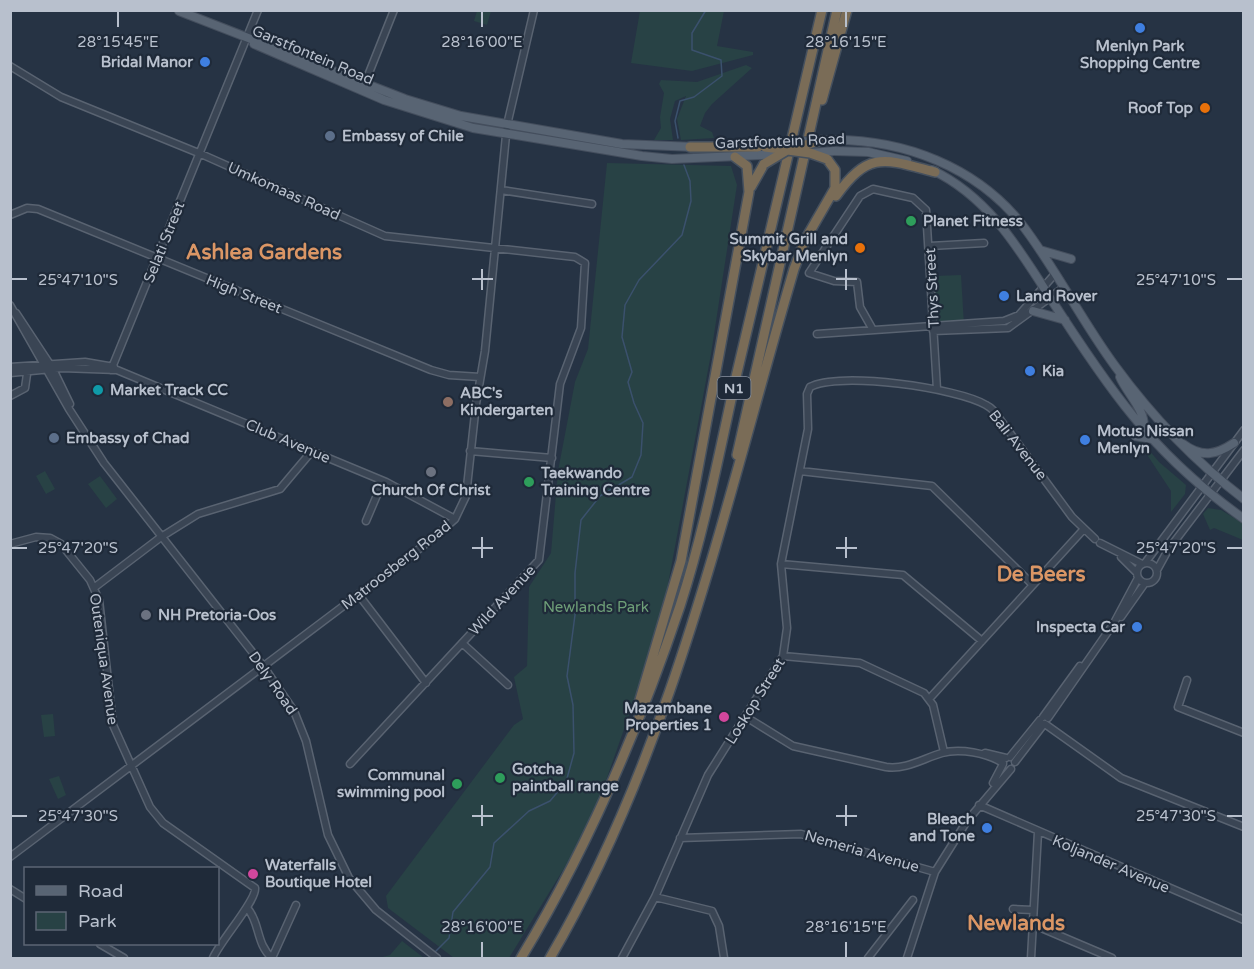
<svg xmlns="http://www.w3.org/2000/svg" width="1254" height="969" font-family="'Varela Round',sans-serif">
  <style>
    .green { fill: #284245 }
    .lines { fill: none; stroke-linecap: round; stroke-linejoin: round }
    .stream { stroke: #3b516d; stroke-width: 1.5 }
    .minor-casing { stroke: #596371; stroke-width: 9 }
    .major-casing { stroke: #444e5d; stroke-width: 10 }
    .highway-casing { stroke: #45505e; stroke-width: 12 }
    .minor { stroke: #3a4554; stroke-width: 6 }
    .major { stroke: #586473; stroke-width: 8 }
    .highway { stroke: #7a6c57; stroke-width: 9 }
    .major-bridge-casing { stroke: #444e5d; stroke-width: 10; stroke-linecap: butt }
    .highway-bridge-casing { stroke: #45505e; stroke-width: 12; stroke-linecap: butt }
    .major-bridge { stroke: #586473; stroke-width: 8 }
    .highway-bridge { stroke: #7a6c57; stroke-width: 9 }
    .ticks { fill: none; stroke: #b8c0cd; stroke-width: 2 }
    .shop-dot { fill: #3f7fe0; stroke: #1f2a39; stroke-width: 2 }
    .food-dot { fill: #e8710a; stroke: #1f2a39; stroke-width: 2 }
    .service-dot { fill: #5c6f8a; stroke: #1f2a39; stroke-width: 2 }
    .leisure-dot { fill: #2e9e5b; stroke: #1f2a39; stroke-width: 2 }
    .culture-dot { fill: #0f9aa8; stroke: #1f2a39; stroke-width: 2 }
    .education-dot { fill: #8d6e63; stroke: #1f2a39; stroke-width: 2 }
    .worship-dot { fill: #6b7280; stroke: #1f2a39; stroke-width: 2 }
    .hotel-dot { fill: #d1479c; stroke: #1f2a39; stroke-width: 2 }
    .labels { text-anchor: middle; dominant-baseline: central; stroke-width: 4.5; stroke-linejoin: round; paint-order: stroke }
    .shield { fill: #1f2a39; stroke: #8a93a1; stroke-width: 1.5 }
    .shield-label { font-size: 14px; font-weight: bold; fill: #b8c0cd }
    .poi-label { font-size: 15px; font-weight: bold; fill: #b8c0cd; stroke: #1f2a39; text-anchor: start }
    .street-label { font-size: 15px; fill: #b8c0cd; stroke: #1f2a39 }
    .park-label { font-size: 15px; fill: #6e9f78; stroke: #1f2a39 }
    .district-label { font-size: 21px; font-weight: bold; fill: #db9665; stroke: #1f2a39 }
    .ticks-label { font-size: 15px; text-anchor: middle; fill: #b8c0cd; stroke: #1f2a39; stroke-width: 4.5; stroke-linejoin: round; paint-order: stroke }
  </style>
  <rect width="100%" height="100%" fill="#263344"/>
  <path class="green" d="M477,11H491L487,25L474,21Z
    M640,11H724L717,46L753,52V55L692,71L631,63Z
    M746,65L752,68L712,104L705,113L700,126L712,132L714,138L681,140L677,119L686,96L675,101L670,119L673,140H654L661,128L660,117L664,93L659,84L661,80L697,82Z
    M607,163L731,166L737,185L711,354L660,627L590,826L509,958H454L388,908L386,896L514,725L523,719L514,677L527,666L529,587L551,553L558,471L575,382L588,349Z
    M961,275L964,325L936,323L934,276Z
    M1138,441L1143,443L1159,462L1186,485L1185,494L1171,512V491Z
    M45,471L55,489L46,494L36,476Z
    M100,476L117,499L106,508L88,484Z
    M1208,508L1221,510L1243,523V540L1214,528L1210,530L1203,514Z
    M53,714L55,736L44,737L41,715Z
    M59,776L66,795L58,799L49,779Z
    M402,941L424,958H379L390,955Z"/>
  <g class="lines">
    <path class="stream" d="M678,138L675,121L680,101L694,97L722,76L721,60L692,50V33L706,10
      M435,952L449,938L453,912L490,867L494,843L529,811L550,801L566,782L574,753L573,705L567,676L575,615V573L581,520L600,496L632,477L641,455L643,423L634,403L628,382L632,372L622,337L625,305L639,280L682,235L691,201L690,181L684,165"/>
    <g class="minor-casing">
      <path id="minor" d="M10,66L61,97L201,154L385,236L575,257L585,263L581,328L560,384L539,560L350,764
        M365,83L394,10
        M501,190L592,204
        M10,215L27,208L38,209L431,370L449,375L480,377
        M930,246L984,243
        M10,305L69,409L104,463L264,667L294,711L306,741L328,835L349,878L376,910L437,958
        M16,313L53,369L70,404
        M873,330L860,307L857,282L834,281L809,273L860,196L873,189L913,198L926,210L937,389
        M933,331L1008,328L1063,288
        M817,334L1004,321L1019,315L1054,275
        M10,367L85,362L114,367
        M111,370L258,10
        M10,373L62,368L117,370L386,482L455,519
        M10,396L25,388L28,367
        M470,451L552,458
        M800,471L932,486L1033,585
        M366,521L383,481
        M1100,543L1142,564
        M10,544L36,537L50,538L61,544L90,580L99,600L113,725L150,807L163,823L255,888C257,900 220,941 213,958
        M1121,557L1137,573
        M1137 573a10 10 0 1 1 20 0a10 10 0 1 1-20 0Z
        M1145,563L1244,430
        M781,564L903,575L982,641
        M1157,570L1168,550L1244,450
        M95,587L161,537L198,514L280,489L312,451
        M358,594L426,683
        M1121,617L1145,583
        M462,643L508,685
        M783,656L860,663L924,693L933,705L944,752
        M1187,680L1178,707L1244,733
        M930,698L1083,530
        M746,717L793,746L886,767C906,770 924,758 942,753C960,748 987,753 1003,763
        M1043,717L1080,666
        M1048,718L1114,623L1138,578
        M1045,724L1121,778L1244,827
        M985,753L1006,758
        M1010,757L1040,720
        M1015,762L1044,724
        M993,783L1003,764
        M979,805L1244,920
        M680,838L801,834L935,872
        M10,857L431,540L455,519L466,496L476,404L485,351L507,125L534,10
        M10,889L26,899
        M655,897L712,911L719,926L724,958
        M248,909C260,923 256,944 272,958
        M1013,909L1033,910
        M1032,924L1112,958
        M100,944L124,958
        M272,958L296,905
        M622,958L655,897L708,775L783,656L787,628L781,564L808,429L807,394L810,387C839,371 958,388 986,405C992,408 996,413 999,418L1072,517L1095,539
        M868,958L913,900
        M907,958L935,872L967,821L1011,769
        M1031,958L1038,832"/>
    </g>
    <g class="major-casing">
      <path id="major" d="M179,11L405,99L461,116L622,144L695,147
        M254,44L384,100L473,128L642,156L672,159L761,155
        M835,140C905,140 975,167 1020,222C1055,267 1081,320 1115,366C1153,418 1193,460 1244,499
        M834,151L868,152L907,161
        M932,170C987,196 1018,247 1049,296C1074,335 1104,381 1133,416C1165,456 1202,489 1244,519
        M1040,250L1071,259
        M1033,311L1065,320
        M1120,377C1126,392 1148,413 1143,429
        M1135,436L1152,439
        M1183,444C1202,458 1216,455 1234,443"/>
    </g>
    <g class="highway-casing">
      <path id="highway" d="M822,100L847,10
        M690,147H765
        M751,187L764,164
        M836,196C869,150 885,159 935,172
        M737,455L837,10
        M639,703L681,561L749,192L747,166L735,157
        M521,958C587,849 639,728 680,606C704,532 719,454 736,377C765,255 793,133 822,10
        M550,958C674,746 725,503 794,269L805,240L835,188V170L827,159"/>
    </g>
    <use href="#minor" class="minor"/>
    <use href="#major" class="major"/>
    <use href="#highway" class="highway"/>
    <g class="major-bridge-casing">
      <path id="major-bridge" d="M765,143L835,140
        M812,153L834,151
        M761,155L779,154"/>
    </g>
    <g class="highway-bridge-casing">
      <path id="highway-bridge" d="M765,147L810,153L827,159
        M764,164L789,149L824,140"/>
    </g>
    <use href="#major-bridge" class="major-bridge"/>
    <use href="#highway-bridge" class="highway-bridge"/>
  </g>
  <path class="ticks" d="M118,12V27M482,12V27M846,12V27M482,269V290M846,269V290M12,279H27M472,279H493M836,279H857M1227,279H1242M482,537V558M846,537V558M12,548H27M472,548H493M836,548H857M1227,548H1242M482,805V826M846,805V826M12,816H27M472,816H493M836,816H857M1227,816H1242M482,942V957M846,942V957"/>
  <g class="shop-dot">
    <circle cx="1140" cy="28" r="6"/>
    <circle cx="205" cy="62" r="6"/>
    <circle cx="1004" cy="296" r="6"/>
    <circle cx="1030" cy="371" r="6"/>
    <circle cx="1085" cy="440" r="6"/>
    <circle cx="1137" cy="627" r="6"/>
    <circle cx="987" cy="828" r="6"/>
  </g>
  <g class="food-dot">
    <circle cx="1205" cy="108" r="6"/>
    <circle cx="860" cy="248" r="6"/>
  </g>
  <g class="service-dot">
    <circle cx="330" cy="136" r="6"/>
    <circle cx="54" cy="438" r="6"/>
  </g>
  <g class="leisure-dot">
    <circle cx="911" cy="221" r="6"/>
    <circle cx="529" cy="482" r="6"/>
    <circle cx="500" cy="778" r="6"/>
    <circle cx="457" cy="784" r="6"/>
  </g>
  <circle class="culture-dot" cx="98" cy="390" r="6"/>
  <circle class="education-dot" cx="448" cy="402" r="6"/>
  <g class="worship-dot">
    <circle cx="431" cy="472" r="6"/>
    <circle cx="146" cy="615" r="6"/>
  </g>
  <g class="hotel-dot">
    <circle cx="724" cy="717" r="6"/>
    <circle cx="253" cy="874" r="6"/>
  </g>
  <g class="labels">
    <rect class="shield" x="717.5" y="377" width="33" height="22" rx="4.5"/>
    <g class="shield-label">
      <text x="734" y="388">N1</text>
    </g>
    <g class="poi-label">
      <text x="1140" y="46" text-anchor="middle">Menlyn Park<tspan x="1140" dy="17">Shopping Centre</tspan></text>
      <text x="193" y="62" text-anchor="end">Bridal Manor</text>
      <text x="1193" y="108" text-anchor="end">Roof Top</text>
      <text x="342" y="136">Embassy of Chile</text>
      <text x="923" y="221">Planet Fitness</text>
      <text x="848" y="239" text-anchor="end">Summit Grill and<tspan x="848" dy="17">Skybar Menlyn</tspan></text>
      <text x="1016" y="296">Land Rover</text>
      <text x="1042" y="371">Kia</text>
      <text x="110" y="390">Market Track CC</text>
      <text x="460" y="393">ABC's<tspan x="460" dy="17">Kindergarten</tspan></text>
      <text x="1097" y="431">Motus Nissan<tspan x="1097" dy="17">Menlyn</tspan></text>
      <text x="66" y="438">Embassy of Chad</text>
      <text x="541" y="473">Taekwando<tspan x="541" dy="17">Training Centre</tspan></text>
      <text x="431" y="490" text-anchor="middle">Church Of Christ</text>
      <text x="158" y="615">NH Pretoria-Oos</text>
      <text x="1125" y="627" text-anchor="end">Inspecta Car</text>
      <text x="712" y="708" text-anchor="end">Mazambane<tspan x="712" dy="17">Properties 1</tspan></text>
      <text x="512" y="769">Gotcha<tspan x="512" dy="17">paintball range</tspan></text>
      <text x="445" y="775" text-anchor="end">Communal<tspan x="445" dy="17">swimming pool</tspan></text>
      <text x="975" y="819" text-anchor="end">Bleach<tspan x="975" dy="17">and Tone</tspan></text>
      <text x="265" y="865">Waterfalls<tspan x="265" dy="17">Boutique Hotel</tspan></text>
    </g>
    <g class="street-label">
      <text transform="translate(313 55) rotate(23)">Garstfontein Road</text>
      <text transform="translate(780 141) rotate(-2)">Garstfontein Road</text>
      <text transform="translate(284 191) rotate(24)">Umkomaas Road</text>
      <text transform="translate(164 242) rotate(-68)">Selati Street</text>
      <text transform="translate(932 288) rotate(-93)">Thys Street</text>
      <text transform="translate(244 294) rotate(22)">High Street</text>
      <text transform="translate(288 441) rotate(23)">Club Avenue</text>
      <text transform="translate(1018 445) rotate(52)">Bali Avenue</text>
      <text transform="translate(396 565) rotate(-38)">Matroosberg Road</text>
      <text transform="translate(502 600) rotate(-47)">Wild Avenue</text>
      <text transform="translate(104 659) rotate(82)">Outeniqua Avenue</text>
      <text transform="translate(273 683) rotate(55)">Dely Road</text>
      <text transform="translate(755 701) rotate(-58)">Loskop Street</text>
      <text transform="translate(862 851) rotate(16)">Nemeria Avenue</text>
      <text transform="translate(1111 864) rotate(23)">Koljander Avenue</text>
    </g>
    <g class="park-label">
      <text x="596" y="607">Newlands Park</text>
    </g>
    <g class="district-label">
      <text x="264" y="252">Ashlea Gardens</text>
      <text x="1041" y="574">De Beers</text>
      <text x="1016" y="923">Newlands</text>
    </g>
  </g>
  <g class="ticks-label">
    <text x="118" y="47">28°15'45"E</text>
    <text x="482" y="47">28°16'00"E</text>
    <text x="846" y="47">28°16'15"E</text>
    <text x="78" y="285">25°47'10"S</text>
    <text x="1176" y="285">25°47'10"S</text>
    <text x="78" y="553">25°47'20"S</text>
    <text x="1176" y="553">25°47'20"S</text>
    <text x="78" y="821">25°47'30"S</text>
    <text x="1176" y="821">25°47'30"S</text>
    <text x="482" y="932">28°16'00"E</text>
    <text x="846" y="932">28°16'15"E</text>
  </g>
  <rect width="1254" height="969" fill="none" stroke="#b8c0cd" stroke-width="24"/>
  <rect x="24" y="867" width="195" height="78" fill="#1f2a39" stroke="#5c6674" stroke-width="1.5"/>
  <rect x="36" y="886" width="30" height="9" fill="#586473" stroke="#5c6674" stroke-width="1.5"/>
  <text x="78" y="897" font-size="18" fill="#b8c0cd">Road</text>
  <rect x="36" y="912" width="30" height="18" fill="#284245" stroke="#5c6674" stroke-width="1.5"/>
  <text x="78" y="927" font-size="18" fill="#b8c0cd">Park</text>
</svg>
